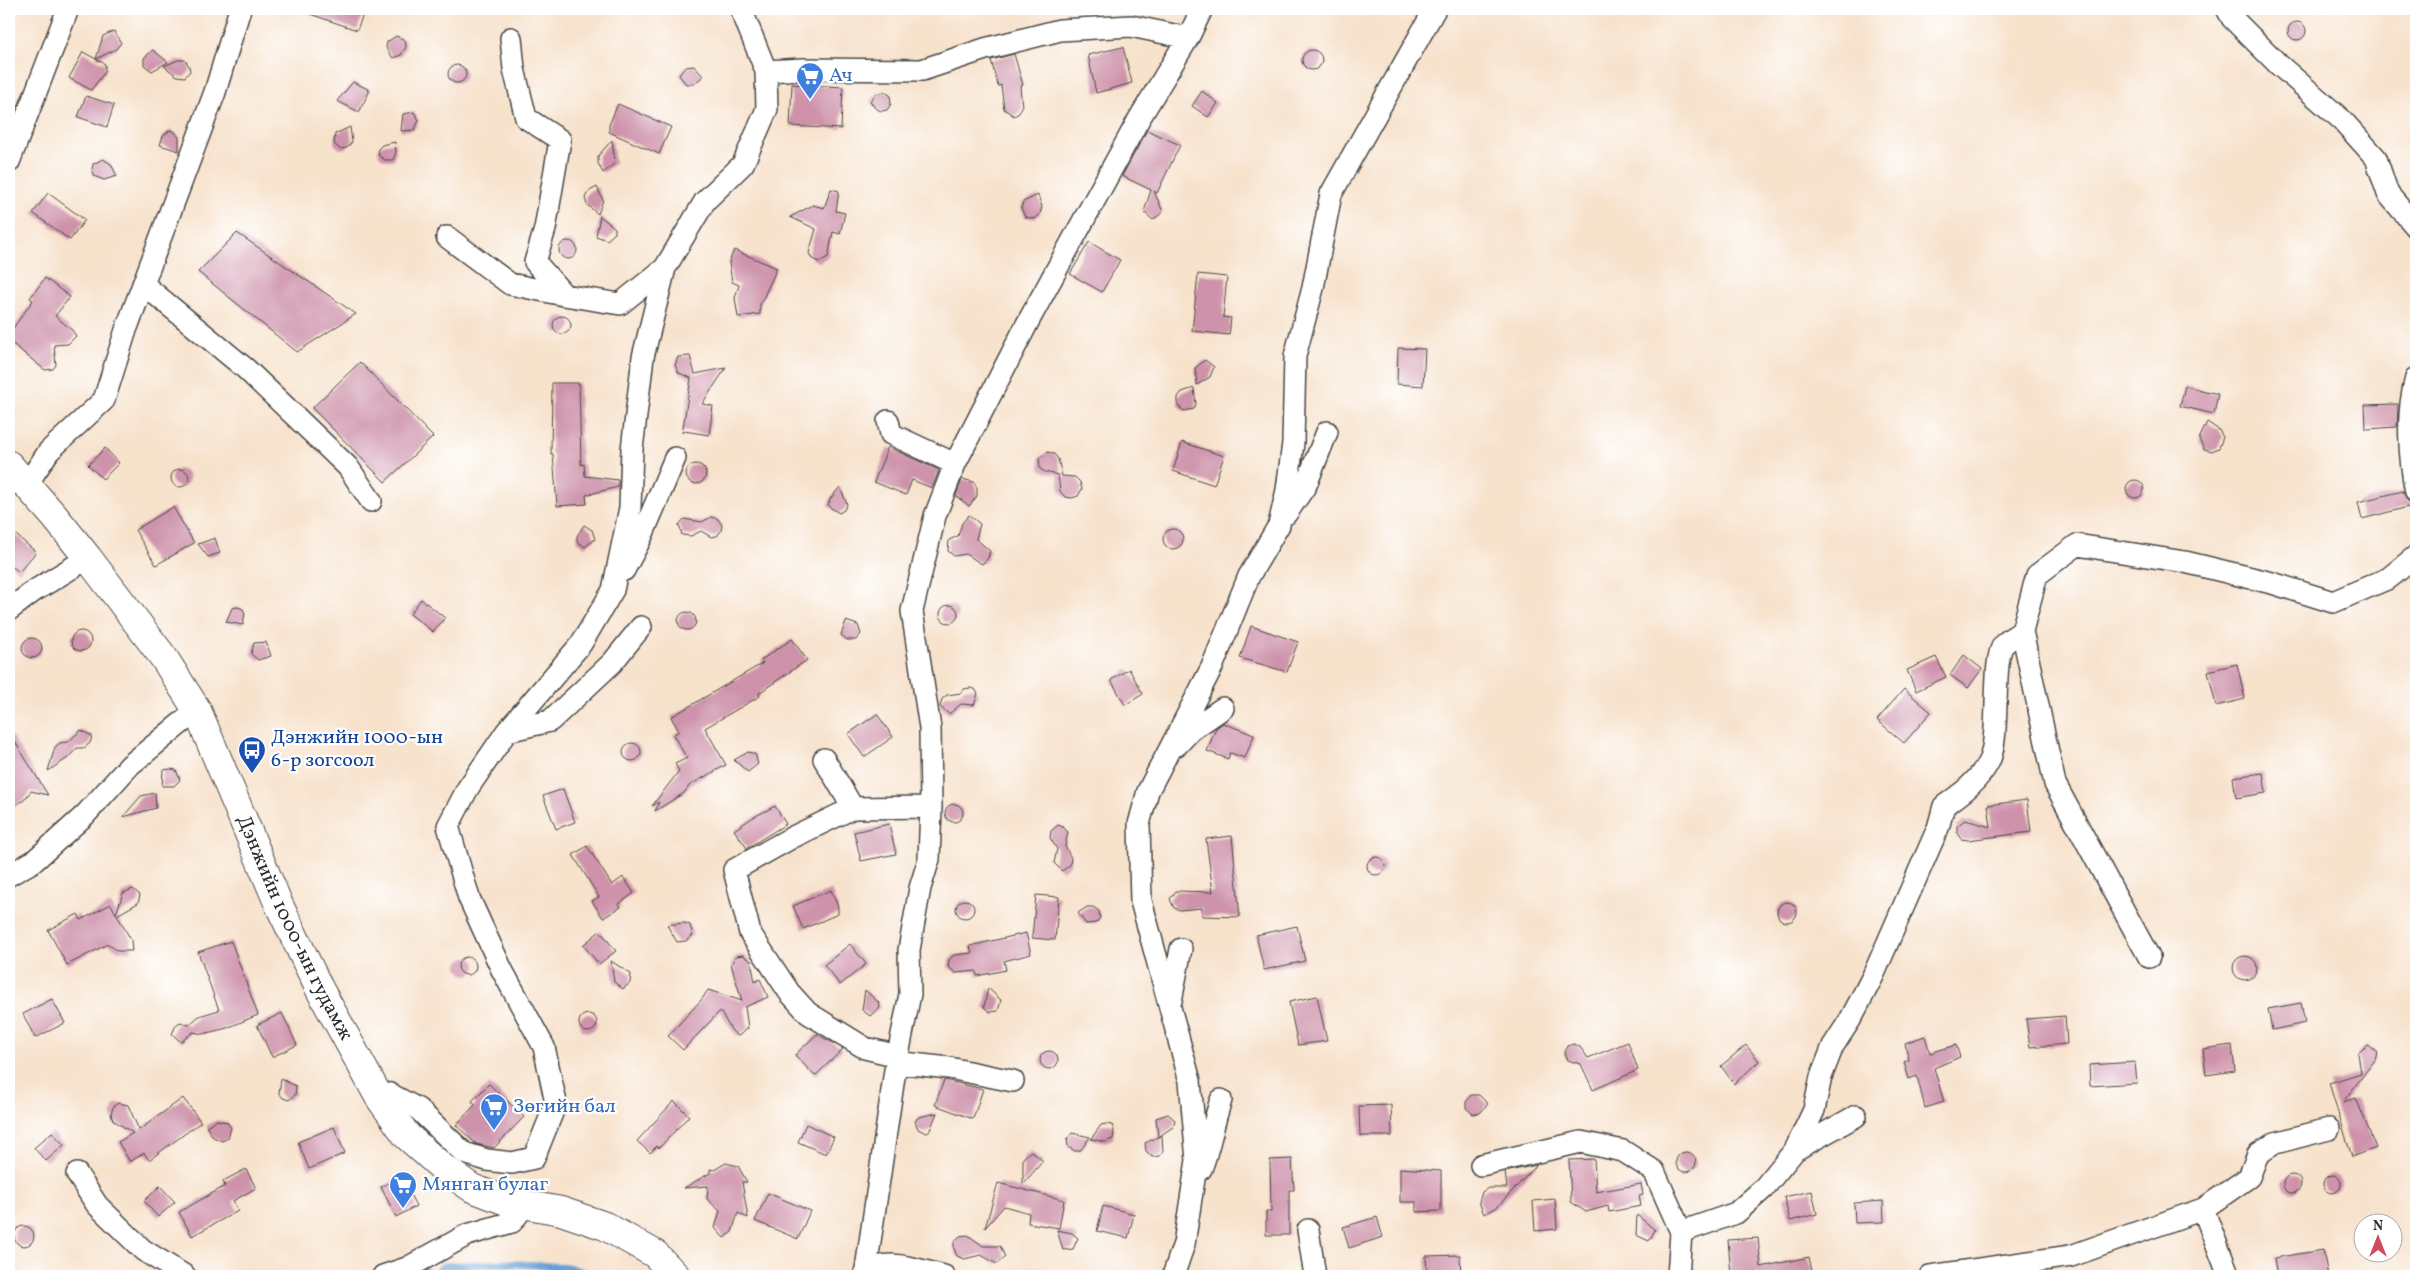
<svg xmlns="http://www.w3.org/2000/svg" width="2425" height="1285" font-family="Vollkorn,serif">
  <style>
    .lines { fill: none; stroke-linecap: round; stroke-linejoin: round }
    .stream { stroke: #67a0d6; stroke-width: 7 }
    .building { fill: #ce93aa }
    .street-casing { stroke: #4a4643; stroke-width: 24 }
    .secondary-casing { stroke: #4a4643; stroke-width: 30 }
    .street { stroke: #fff; stroke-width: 21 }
    .secondary { stroke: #fff; stroke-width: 28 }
    .labels { text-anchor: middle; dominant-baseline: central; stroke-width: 4.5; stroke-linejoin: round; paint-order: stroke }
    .shop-label { font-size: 20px; fill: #366cbe; stroke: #fff; text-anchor: start }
    .transit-label { font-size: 20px; fill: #164399; stroke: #fff; text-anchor: start }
    .street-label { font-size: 20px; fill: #2b2b2b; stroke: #fff }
  </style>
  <rect width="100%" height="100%" fill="#fff"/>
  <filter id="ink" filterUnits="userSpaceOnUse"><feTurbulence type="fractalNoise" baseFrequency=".02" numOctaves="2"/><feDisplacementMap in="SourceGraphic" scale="10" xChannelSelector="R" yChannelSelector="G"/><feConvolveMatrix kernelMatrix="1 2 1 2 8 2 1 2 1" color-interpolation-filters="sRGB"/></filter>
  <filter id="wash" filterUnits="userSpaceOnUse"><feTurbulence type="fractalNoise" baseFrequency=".0096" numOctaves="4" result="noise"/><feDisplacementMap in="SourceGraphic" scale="20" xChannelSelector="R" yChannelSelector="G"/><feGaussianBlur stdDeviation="1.12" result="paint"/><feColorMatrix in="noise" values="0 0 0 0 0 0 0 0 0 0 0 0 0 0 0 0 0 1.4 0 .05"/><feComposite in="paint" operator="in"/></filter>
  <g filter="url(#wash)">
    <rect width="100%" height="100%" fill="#f7e2cc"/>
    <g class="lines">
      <path class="stream" d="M416,1276L423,1269L433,1276L443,1266L503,1263L568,1267L596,1276"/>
    </g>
    <g id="blocks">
      <path class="building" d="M305,9H365L357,30L304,12Z
        M2288 31a9 9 0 1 1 18 0a9 9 0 1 1-18 0Z
        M114,31L121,43L116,49L96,59L103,36Z
        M396,36L405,40L406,47L401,55L393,58L386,48L387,42Z
        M1123,47L1132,83L1096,93L1088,55Z
        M153,50L168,62L152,71L144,65V58Z
        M1302 60a10 10 0 1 1 20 0a10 10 0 1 1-20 0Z
        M83,52L105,64V72L91,90L69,78Z
        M1014,54L1023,85L1020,86L1022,107L1019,113L1014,116L1004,109L1001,85L998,86L991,60Z
        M178,60H185L189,66L190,71L185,77L177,76L164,66Z
        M448 74a9 9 0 1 1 18 0a9 9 0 1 1-18 0Z
        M694,66L703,76L694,84H686L679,75L685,67Z
        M353,82L370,90L359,112L337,101Z
        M792,84L843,87L841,129L790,126Z
        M1202,91L1218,103L1208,117L1192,106Z
        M885,92L890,95L891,104L887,110L881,111L875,108L870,101L876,94Z
        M86,96L114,105L107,127L78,117Z
        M618,104L671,127L659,154L609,132V125Z
        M414,112L419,120L417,125L414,130L401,131L403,114Z
        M350,127L352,142L347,148L340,149L334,144L335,134Z
        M170,130L175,132L179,137V151L160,145L163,136Z
        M1147,130L1180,145L1157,193L1154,191L1163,212L1153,220L1144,212L1151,190L1122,176Z
        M612,140L615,163L603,173L598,163V156Z
        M395,142L396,152L393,160H385L379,156L378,149L382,145Z
        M103,159L111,164L117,176L104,180L94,176L92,170L93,164Z
        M597,187L603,200L598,214L587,205L585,198L588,192Z
        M831,189L839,191L836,211L845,213L840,234L833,232L828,257L819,262L812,259L809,253L816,229L790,217L813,205L824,208Z
        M48,193L85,220L70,240L33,213Z
        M1038,195L1042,207L1040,214L1035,219L1025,217L1021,208L1023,202Z
        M600,216L615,228V233L607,240L596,236Z
        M237,233L356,314L297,352L198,272Z
        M559 250a9 9 0 1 1 18 0a9 9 0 1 1-18 0Z
        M1089,242L1120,260L1102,292L1070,274Z
        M734,250L777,268L760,305V314L738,317L735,298L739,285L732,282L729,262Z
        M1198,274L1227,277L1223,317L1231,318L1229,335L1192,331Z
        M45,278L70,297L55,316L72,330L76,336L68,344L54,345L56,365L53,369L45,370L9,341V334L33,300L30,298Z
        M553 325a9 9 0 1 1 18 0a9 9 0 1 1-18 0Z
        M1398,348L1425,349L1423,386L1397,384Z
        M690,356L695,374L726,368L702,404L713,406L709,435L684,431L682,433L691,378L679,373L675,365L678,357Z
        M1205,360L1214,367L1210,377L1197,385L1195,368Z
        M360,362L433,437L385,482L312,408Z
        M552,383H579L581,465L584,464L585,476L618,480V487L586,495L587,504L557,506L553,454H551Z
        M2185,386L2218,394L2214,414L2180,406Z
        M1194,388L1196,404L1194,409L1184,411L1178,406V397L1182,392Z
        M2398,404L2397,427L2366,429L2365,405Z
        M2207,422L2219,430L2223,437L2219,448L2212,451L2204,449L2199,439Z
        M1182,442L1224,456L1214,485L1173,471Z
        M888,447L939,470L932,488L912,480L906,495L874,482Z
        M105,448L119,463L103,479L88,465Z
        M1048,452L1054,454L1058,459L1062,476L1075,477L1080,482L1082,489L1078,496L1072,498L1065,497L1060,491L1058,475L1045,472L1040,469L1039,458Z
        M686 474a10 10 0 1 1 20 0a10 10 0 1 1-20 0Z
        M171 478a9 9 0 1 1 18 0a9 9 0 1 1-18 0Z
        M962,479L974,482L977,488V496L969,506L956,496Z
        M2126 489a9 9 0 1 1 18 0a9 9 0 1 1-18 0Z
        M840,487L847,504L844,510L839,513L828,506L830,499Z
        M2403,491L2407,500L2416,505L2362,519L2358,502Z
        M173,507L194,543L156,565L135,530Z
        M969,515L980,524L976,539L990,551L988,558L982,564L966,554L954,556L948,551L949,540L958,536L962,523Z
        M711,517L718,519L722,525L721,531L717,536L711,537L701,531L691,536L682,535L679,525L684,519L702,522Z
        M584,525L592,530L595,539L585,547L577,541V536Z
        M1163 539a10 10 0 1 1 20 0a10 10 0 1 1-20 0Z
        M9,529L36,552L19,572L9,564Z
        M215,538L220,553L208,557L198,544Z
        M421,599L445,618L433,632L410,614Z
        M940 614a9 9 0 1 1 18 0a9 9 0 1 1-18 0Z
        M238,607L243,609L245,613L243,625L226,622L232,608Z
        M678 621a9 9 0 1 1 18 0a9 9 0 1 1-18 0Z
        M846,621L858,625L861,634L856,640H847L841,635Z
        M1251,626L1298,642L1287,672L1240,658Z
        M71 641a10 10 0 1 1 20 0a10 10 0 1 1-20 0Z
        M22 648a10 10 0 1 1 20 0a10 10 0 1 1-20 0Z
        M792,639L807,660L759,693L760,696L705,728L726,765L690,785L684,793L655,811L659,802L652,806L679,771L675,764L687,758L673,735L679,731L671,717L763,663L761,660Z
        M266,642L271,656L258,660L251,654L254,643Z
        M1964,655L1982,669L1968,688L1950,675Z
        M1936,657L1946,677L1916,691L1907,670Z
        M2237,664L2245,699L2216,706L2208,671Z
        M1129,669L1143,694L1125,705L1111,680Z
        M970,688L975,689L978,694L974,705L961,704L949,714L940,707L942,699L947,695L961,693L964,689Z
        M1904,689L1931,712L1904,743L1877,720Z
        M877,714L893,737L864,757L848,734Z
        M1223,723L1254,735L1245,758L1230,753L1228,759L1207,751L1216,728Z
        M81,730L92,736L90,743L84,748H77L68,758L48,771L55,747L60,743L68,742Z
        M9,732L48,795L31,791L24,800L9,809Z
        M623 752a9 9 0 1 1 18 0a9 9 0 1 1-18 0Z
        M748,752L755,754L758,764L748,772L734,760Z
        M171,769L176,770L180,780L174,786H162L163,770Z
        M2263,773L2266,793L2236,798L2233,777Z
        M563,789L575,822L556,829L543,796Z
        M155,793L156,808L123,817L141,796Z
        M2027,800L2031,832L1968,840L1961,839L1957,833V826L1965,820L1991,827L1988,805Z
        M945 813a9 9 0 1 1 18 0a9 9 0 1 1-18 0Z
        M775,806L786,824L747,848L734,830L752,818Z
        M889,824L896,854L861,861L854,832Z
        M1058,825L1063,827L1068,832L1065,846L1071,858L1070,865L1062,871L1054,863L1057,849L1050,838L1051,831Z
        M1232,836L1240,917L1202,916V908L1180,910L1174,908L1170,899L1176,891L1213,892L1206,839Z
        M587,846L612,885L623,877L634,893L619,904L621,907L603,918L592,901L599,897L573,855Z
        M1367 866a9 9 0 1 1 18 0a9 9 0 1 1-18 0Z
        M133,889L140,895L138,903L117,915L131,940L132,951H118L108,944L67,965L48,930L78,914L81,920L111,904L116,914L123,893Z
        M831,890L838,907V914L803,929L793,906Z
        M1036,895L1059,897L1055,940L1032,938Z
        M956 909a9 9 0 1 1 18 0a9 9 0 1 1-18 0Z
        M1777 912a10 10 0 1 1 20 0a10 10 0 1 1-20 0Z
        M1087,907H1093L1099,911L1100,918L1096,923L1086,924L1078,913Z
        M684,923L690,925L693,935L686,941L677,942L667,925Z
        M1297,926L1305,961L1264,970L1256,935Z
        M600,931L616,951L599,964L583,945Z
        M1026,933L1031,954L1004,961L1006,970L977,976L976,971L956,973L948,967L949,960L954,955L972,953L970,946Z
        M231,941L258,1015L227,1028L203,1034L193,1032L181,1042L172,1034L176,1025L180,1022L189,1025L199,1016L219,1010L198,952Z
        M850,944L866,964L840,985L824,965Z
        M743,955L751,961L755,982L760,979L768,997L745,1007L748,1028L744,1032L738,1036L732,1031L720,1011L683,1050L668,1036L702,999L708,990L742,1001L731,964L736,956Z
        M2233 968a12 12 0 1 1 24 0a12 12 0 1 1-24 0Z
        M458 966a9 9 0 1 1 18 0a9 9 0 1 1-18 0Z
        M611,961L631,974L630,983L623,989L614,982Z
        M988,988L1001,1000L998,1011L990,1012L984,1007Z
        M865,990L879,1003L880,1008L870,1016L862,1010Z
        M1317,996L1327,1041L1298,1045L1289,1002Z
        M52,999L65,1023L35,1038L23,1014Z
        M2301,1003L2305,1023L2272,1030L2268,1009Z
        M282,1013L297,1045L272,1057L257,1025Z
        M579 1023a9 9 0 1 1 18 0a9 9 0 1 1-18 0Z
        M2065,1016L2067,1044L2030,1047L2026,1019Z
        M817,1034L843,1049L815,1076L795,1055Z
        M1925,1036L1930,1053L1956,1045L1960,1057L1934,1068L1944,1102L1925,1108L1917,1076L1909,1079L1904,1062L1909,1060L1905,1043Z
        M1628,1042L1638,1070L1593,1090L1581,1064L1567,1060L1564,1053L1568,1046L1574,1044L1580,1047L1588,1058Z
        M1746,1045L1759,1061L1734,1084L1721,1066Z
        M2232,1045L2235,1071L2206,1075L2203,1049Z
        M2368,1045L2377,1053L2375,1060L2343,1102L2356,1098L2376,1148L2352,1157L2329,1083L2361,1073L2358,1053Z
        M1040 1060a9 9 0 1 1 18 0a9 9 0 1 1-18 0Z
        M2135,1062L2137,1083L2090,1086L2089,1065Z
        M281,1079L296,1086L295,1095L289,1100L283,1098L279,1093Z
        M944,1080L983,1089L973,1119L935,1105Z
        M489,1084L524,1117L494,1148L476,1144L456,1125L475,1105L472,1101Z
        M1471,1095H1479L1488,1104L1480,1113L1473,1114L1466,1108V1102Z
        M183,1098L201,1122L149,1160L144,1153L130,1162L118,1142L133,1133L113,1120L111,1114L113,1107L118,1103L128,1105L139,1130Z
        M674,1101L689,1116L659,1148L657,1146L650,1153L637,1141Z
        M1391,1105L1392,1136H1360L1359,1106Z
        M937,1113L930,1130L926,1133L918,1129L915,1121L919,1117Z
        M1168,1114L1175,1120L1173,1127L1158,1137L1156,1118Z
        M217,1120L227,1122L231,1128L228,1138L222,1141L213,1137L206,1126Z
        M806,1124L834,1137L826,1154L798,1142Z
        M1106,1124L1112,1125L1114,1130L1113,1139L1105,1142L1091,1139L1101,1125Z
        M334,1127L345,1153L309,1169L298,1142Z
        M52,1132L64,1145L46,1161L34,1148Z
        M1072,1133L1090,1137L1081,1150L1075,1151L1068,1147L1067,1139Z
        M1162,1135L1163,1152L1160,1156L1152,1157L1146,1151L1145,1143Z
        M1031,1151L1043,1161L1023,1184V1158Z
        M1676 1162a10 10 0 1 1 20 0a10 10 0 1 1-20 0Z
        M1292,1159L1294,1190H1289V1235H1266V1212H1271L1270,1160Z
        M1594,1159L1596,1192L1641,1184L1643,1195L1639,1196L1641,1206L1609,1212L1608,1206L1586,1212L1571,1202L1569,1160Z
        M726,1163L738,1166L747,1182H742L748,1218L738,1213L732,1232L724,1238L715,1228L720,1211L707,1199L708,1186L684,1188L710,1173V1169L714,1170Z
        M1537,1165L1496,1208L1484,1214L1479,1202L1482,1192L1488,1188H1507L1505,1172Z
        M1400,1168L1441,1171V1211L1416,1212V1202H1400Z
        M246,1169L256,1188L233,1201L238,1211L192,1236L179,1212L225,1186L223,1181Z
        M2283 1184a9 9 0 1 1 18 0a9 9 0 1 1-18 0Z
        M2323 1184a9 9 0 1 1 18 0a9 9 0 1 1-18 0Z
        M401,1177L416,1206L396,1217L381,1187Z
        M998,1183L1064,1200L1059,1228L1028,1223L1029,1213L1004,1206L985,1228Z
        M160,1186L175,1202L158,1217L144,1201Z
        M1812,1191L1817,1214L1790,1221L1784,1197Z
        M768,1193L810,1211L798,1239L755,1221Z
        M1555,1199L1557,1229L1535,1231L1533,1201Z
        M1883,1201L1884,1222L1855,1223L1854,1203Z
        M1103,1206L1134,1214L1128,1238L1097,1231Z
        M1637,1215L1655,1230L1649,1241L1636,1235Z
        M1377,1217L1383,1237L1349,1248L1343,1227Z
        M14 1236a10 10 0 1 1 20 0a10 10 0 1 1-20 0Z
        M1057,1230L1072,1233L1078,1238L1073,1249L1063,1250Z
        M968,1235L983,1246H1000L1005,1257L997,1264L981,1255L964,1259L957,1256L954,1249V1242L960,1236Z
        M1758,1238L1761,1267L1809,1257L1813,1276H1758V1273L1731,1275L1728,1240Z
        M2323,1250L2328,1276H2277L2274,1258Z
        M1460,1255L1461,1275L1427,1276L1426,1256Z"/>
    </g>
  </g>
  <g filter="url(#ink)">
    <use href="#blocks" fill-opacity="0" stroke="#4a4643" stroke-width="1"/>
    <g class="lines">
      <g class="street-casing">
        <path id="street" d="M741,9L766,71L803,69L922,70L985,49L1060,30L1131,26L1188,38
          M2227,9L2232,18L2279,65L2342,120L2376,158L2388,194L2416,227
          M511,38L514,69L526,118L560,140L545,229L535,262L564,295L620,304L665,268
          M9,162L68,9
          M447,237L510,284L564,295
          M143,284L246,369L348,467L371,501
          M2416,378C2406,413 2409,457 2416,492
          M888,421L891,434L955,464
          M12,483L27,484L49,451L104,400L126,330L215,92L240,9
          M1286,514L1306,485L1327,432
          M624,570L641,538L675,458
          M9,610L34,591L88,558
          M507,731L550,721L612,663L641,627
          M1177,745L1191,730L1223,708
          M824,759L853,808
          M9,875L34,861L85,815L130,765L197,710
          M2149,957L2055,784L2022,631L2037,575L2077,545L2185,562L2272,583L2333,602L2389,578L2416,556
          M1171,1001L1181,949
          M898,1056L865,1048L808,1013L789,992L750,933L734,870L791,838L853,808L931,807
          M895,1070L903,1063L949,1068L1013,1081
          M382,1101L390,1094L418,1109L464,1153L487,1160L512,1163L534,1158L556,1103L544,1047L502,970L469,898L448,826L468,788L507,731L581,644L613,590L630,508L632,449L643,357L665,268L705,201L743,164L767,109L766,71
          M1795,1150L1856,1116
          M1481,1165L1581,1142L1623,1151L1654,1171L1681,1232
          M1201,1169C1210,1146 1213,1123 1221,1100
          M77,1174L97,1205L143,1250L185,1276
          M2203,1209L2249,1177L2258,1154L2275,1143L2329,1129
          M1308,1230L1315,1276
          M865,1272C892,1257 915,1270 944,1276
          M383,1276L407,1268L467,1235L512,1222L525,1205
          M865,1276L895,1070L910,994L909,950L920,888L929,859L931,807L930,728L912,611L935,516L955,464L1029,320L1139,119L1188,38L1202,9
          M1173,1276L1184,1244L1197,1160L1190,1081L1141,901L1139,824L1148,791L1212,667L1249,576L1279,525L1287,490L1293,443L1295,356L1313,288L1331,194L1435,9
          M1678,1276L1681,1232L1736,1213L1763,1189L1795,1150L1814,1110L1821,1077L1833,1046L1850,1020L1873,976L1938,828L1944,806C1961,794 1979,781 1989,761C2001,736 1991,659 2004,644C2009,639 2017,635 2022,631
          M1930,1276L2071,1256L2203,1209L2229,1276"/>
      </g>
      <g class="secondary-casing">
        <g id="secondary">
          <path id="s1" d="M9,465L55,517L88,558L164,658L197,710L279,905L320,990L379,1097L407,1136L443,1168L472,1188L506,1201L561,1211L605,1226L655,1254L676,1276"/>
        </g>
      </g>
      <use href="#street" class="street"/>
      <use href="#secondary" class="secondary"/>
    </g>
  </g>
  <defs>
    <g id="supermarket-pin" transform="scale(1.4375)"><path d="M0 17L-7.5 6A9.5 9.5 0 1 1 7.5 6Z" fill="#3f7fe0" stroke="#fff"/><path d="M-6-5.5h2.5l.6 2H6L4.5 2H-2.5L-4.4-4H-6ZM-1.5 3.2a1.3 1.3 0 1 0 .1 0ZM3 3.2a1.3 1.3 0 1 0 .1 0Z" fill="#fff"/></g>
    <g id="bus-pin" transform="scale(1.4375)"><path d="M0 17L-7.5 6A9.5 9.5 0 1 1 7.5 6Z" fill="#1a4fb4" stroke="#fff"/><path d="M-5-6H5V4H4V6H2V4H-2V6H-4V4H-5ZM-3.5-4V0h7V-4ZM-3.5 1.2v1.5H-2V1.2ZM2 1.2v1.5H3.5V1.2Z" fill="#fff"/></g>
  </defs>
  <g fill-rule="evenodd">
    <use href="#supermarket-pin" x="810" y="76"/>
    <use href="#bus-pin" x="252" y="750"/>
    <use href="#supermarket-pin" x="494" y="1107"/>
    <use href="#supermarket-pin" x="403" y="1185"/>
  </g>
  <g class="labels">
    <g class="shop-label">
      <text x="829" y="76">Ач</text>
      <text x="513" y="1107">Зөгийн бал</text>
      <text x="422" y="1185">Мянган булаг</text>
    </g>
    <g class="transit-label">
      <text x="271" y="738">Дэнжийн 1000-ын<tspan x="271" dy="23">6-р зогсоол</tspan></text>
    </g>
    <g class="street-label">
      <text stroke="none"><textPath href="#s1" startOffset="548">Дэнжийн 1000-ын гудамж</textPath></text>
    </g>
  </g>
  <rect width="2425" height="1285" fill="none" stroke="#fff" stroke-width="30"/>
  <g transform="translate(2378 1238)"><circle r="24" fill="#ffffff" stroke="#aaaaaa"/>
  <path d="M0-4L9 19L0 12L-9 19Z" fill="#d1495b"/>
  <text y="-8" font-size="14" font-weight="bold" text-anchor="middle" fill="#2b2b2b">N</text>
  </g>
</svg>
